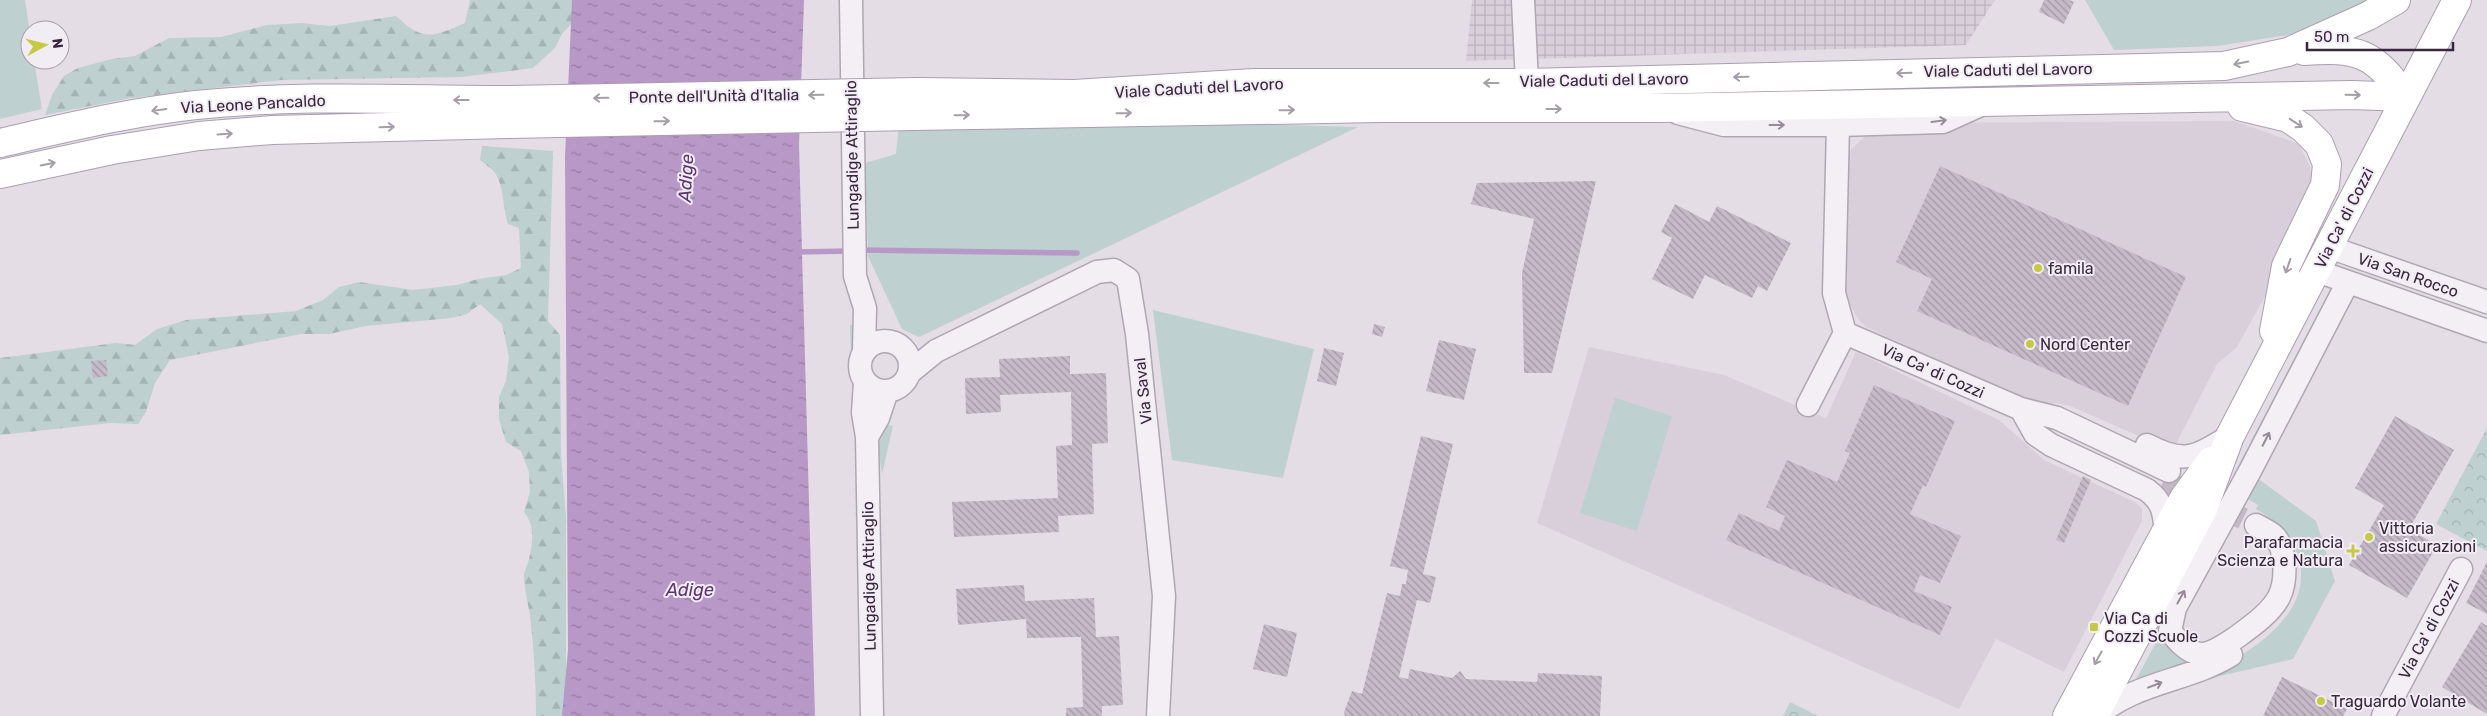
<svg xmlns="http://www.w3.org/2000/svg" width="2487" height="716" font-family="Rubik,sans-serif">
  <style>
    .built { fill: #d9cfdb }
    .industrial { fill: url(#industrial-grid) }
    .green { fill: #bed0cf }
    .forest { fill: url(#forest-firs) }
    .park { fill: url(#park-crowns) }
    .water { fill: url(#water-ripples) }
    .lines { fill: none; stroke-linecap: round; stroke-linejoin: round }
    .stream { stroke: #b898c6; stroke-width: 5.5 }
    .building { fill: url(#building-back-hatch) }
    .minor-tunnel { stroke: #c2b9c4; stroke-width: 22; stroke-dasharray: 22 11; stroke-linecap: butt }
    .minor-casing { stroke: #b0a6b3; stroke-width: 25 }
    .major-casing { stroke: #ad9db2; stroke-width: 30 }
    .minor { stroke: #f4eff5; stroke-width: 22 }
    .major { stroke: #fff; stroke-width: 28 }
    .major-bridge-casing { stroke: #ad9db2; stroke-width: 30; stroke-linecap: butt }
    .major-bridge { stroke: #fff; stroke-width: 28 }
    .oneway { stroke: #a59ea7 }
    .oneway2 { stroke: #968b98 }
    .poi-dot { fill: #c6c944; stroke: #f2ecf4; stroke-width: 2 }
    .labels { text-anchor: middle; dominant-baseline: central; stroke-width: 4; stroke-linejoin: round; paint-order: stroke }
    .street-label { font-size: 16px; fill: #38273c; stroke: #f2ecf4 }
    .poi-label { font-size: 16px; fill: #38273c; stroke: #f2ecf4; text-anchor: start }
    .water-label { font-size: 18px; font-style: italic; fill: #5e336f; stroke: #f2ecf4 }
  </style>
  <defs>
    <pattern id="industrial-grid" width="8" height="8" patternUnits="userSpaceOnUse" patternTransform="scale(1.25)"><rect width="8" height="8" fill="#d9cfdb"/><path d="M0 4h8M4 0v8" fill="none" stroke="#bbb2bd"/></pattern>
    <pattern id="forest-firs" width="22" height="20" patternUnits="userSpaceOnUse" patternTransform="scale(1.25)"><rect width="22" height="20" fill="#bed0cf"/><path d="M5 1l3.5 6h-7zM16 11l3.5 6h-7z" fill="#a4b3b3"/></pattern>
    <pattern id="park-crowns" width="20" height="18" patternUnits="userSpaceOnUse" patternTransform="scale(1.25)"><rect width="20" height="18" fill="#bed0cf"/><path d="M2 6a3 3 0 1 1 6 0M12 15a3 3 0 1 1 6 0" fill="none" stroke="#a4b3b3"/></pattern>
    <pattern id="water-ripples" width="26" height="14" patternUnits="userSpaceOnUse" patternTransform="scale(1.25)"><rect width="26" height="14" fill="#b898c6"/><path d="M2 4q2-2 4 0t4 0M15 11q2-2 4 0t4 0" fill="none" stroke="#977ca2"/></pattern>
    <pattern id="building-back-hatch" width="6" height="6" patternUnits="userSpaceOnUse" patternTransform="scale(1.25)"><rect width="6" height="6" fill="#c6bac9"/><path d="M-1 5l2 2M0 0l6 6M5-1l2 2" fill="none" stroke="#a297a4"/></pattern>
  </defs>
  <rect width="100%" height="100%" fill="#e4dde6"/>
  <path class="built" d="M2234,121L2299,144L2310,167L2314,208L2237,347L2217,364L2174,448L2169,449L2070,406L2056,403L2047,404L2015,396L1866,327L1859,320L1838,285L1846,154L1879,123Z
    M1589,347L1724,375L1826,418L1856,352L1999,420L2044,460L2135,502L2142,509V521L2064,672L1996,639L1959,709L1537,523Z"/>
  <path class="industrial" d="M1472,0H1995L1966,45L1466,61Z"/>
  <path class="green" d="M0,0H25L30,34V60H34L42,109L0,119Z
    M2085,0H2371L2308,32L2217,46L2114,50Z
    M900,114L1358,127L919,337L902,329L868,256L865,163L896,154Z
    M1153,310L1314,349L1283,478L1172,460Z
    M2314,321L2320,324L2243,471L2237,468Z
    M854,324V368L860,389L853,406L850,325Z
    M1615,398L1672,416L1637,531L1580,513Z
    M884,424L893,426L882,474L878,448Z
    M2257,478L2316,521L2335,581L2293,659L2194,682C2236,660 2311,622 2300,564C2294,537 2279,523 2256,509L2258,505L2248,499Z
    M2163,630L2209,658L2136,684L2135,681Z"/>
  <path class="forest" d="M470,0H584V10L562,34L555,48L533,68L461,77L282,80L131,98L45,115L52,95L64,76L78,68L112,59L135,56L169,38L221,37L267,25L302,23L330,26L396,16C423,42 433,37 465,23Z
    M482,146L553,151L548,321L560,335L561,456L566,516V716H536C536,682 534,649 530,616C528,602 524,589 524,574C525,569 528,564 529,559C533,543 535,525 524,512L530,492L529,472L521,451L506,442L499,419V397L506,381L509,357L502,324L480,304L467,314L451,318L366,326L329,334H301L170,360L155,383L146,412L138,424L110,423L0,435V358L116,343L135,345L157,329L186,320L296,311L323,300L339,287L359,282L413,290L457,285L478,279L506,275L521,268L519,228L508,224C503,209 504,186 495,173C492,168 484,164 480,160Z"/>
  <path class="park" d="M2487,428V551L2436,524Z
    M1790,702L1818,716H1783Z"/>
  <path class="water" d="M572,0H804L799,145L815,716H562L568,650L565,157Z"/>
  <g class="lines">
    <path class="stream" d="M859,250L1077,253
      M796,252L850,251"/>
  </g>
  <path class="building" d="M2044,0H2069L2074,2L2064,24L2039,12Z
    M1940,166L2186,277L2128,406L1917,311L1932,279L1896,262Z
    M1596,181L1552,373H1524L1522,273L1534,219L1471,204L1477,183Z
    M1675,204L1709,222L1717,206L1791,243L1767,291L1758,286L1752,298L1705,275L1693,299L1652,279L1672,238L1661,232Z
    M1374,324L1385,327L1382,337L1372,334Z
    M1439,340L1476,349L1464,400L1426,391Z
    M1324,348L1344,353L1336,386L1317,381Z
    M1070,356V374L1106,373L1108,443L1092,444L1094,514L1058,516L1059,532L954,537L952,502L1058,498L1056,446L1072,445L1071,392L1000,395L1001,412L966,414L965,378L1000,377L999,359Z
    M106,360L108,376L93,378L91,361Z
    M1874,385L1955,421L1926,487L1923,485L1910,514L1961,536L1940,583L1920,575L1914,591L1952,607L1940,635L1726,540L1739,513L1779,531L1785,516L1766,507L1787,460L1837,482L1850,453L1845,451Z
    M2395,416L2454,450L2409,529L2437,545L2407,598L2349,565L2384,505L2355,488Z
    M1421,436L1453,444L1423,574L1436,577L1430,603L1417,600L1399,677L1408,679L1410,669L1452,678L1460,671L1466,679L1537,682L1538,673L1602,676L1600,716H1345L1344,712L1352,691L1362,694L1387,593L1400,596L1402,584H1406L1408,570L1390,566Z
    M2083,476L2091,480L2064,543L2056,540Z
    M2487,562V614L2466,603Z
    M1024,585L1025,601L1094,598L1096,637L1119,636L1123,705L1102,706V716H1066V708L1083,707L1081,637L1027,638L1026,619L958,625L956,589Z
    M2481,622L2487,626V714L2442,687Z
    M1264,624L1297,633L1287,677L1253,669Z
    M2282,677L2347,709L2343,716H2263Z"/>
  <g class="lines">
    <path class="minor-tunnel" d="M2164,480L2256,525"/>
    <g class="minor-casing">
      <path id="minor" d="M851,0L855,276L865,308L864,352
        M1523,0L1527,83
        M1678,113L1724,125H1838L1943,122L1983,104
        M2329,247L2487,302
        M2317,271L2487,331
        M1845,333L2021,409L2057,418L2169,471
        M860 366a25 25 0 1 1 50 0a25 25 0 1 1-50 0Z
        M909,373L936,351L1097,272L1114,270L1128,279L1137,334L1164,596L1158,716
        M865,382L863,413L867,437L872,716
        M1808,405L1845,333L1834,293L1838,125
        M2021,409L2035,434L2051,445L2147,490C2164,503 2164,513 2166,534
        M867,437L878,418L887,391
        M2147,445C2186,465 2195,457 2230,436
        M2256,525C2262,528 2268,531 2273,535C2287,547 2287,581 2279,597C2270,614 2249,628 2234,639C2225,645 2211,655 2200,654C2187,652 2177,640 2170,631L2175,608L2251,469L2348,282
        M2097,716C2135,682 2189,681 2231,655
        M2383,716L2461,569"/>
    </g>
    <g class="major-casing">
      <path id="major" d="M2304,51C2357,47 2374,52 2405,97
        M917,92L1074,94L1254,83H1527L2224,66L2288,52L2368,16L2396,0
        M2242,107L2288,118L2303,128L2319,144L2327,164L2325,185L2286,266L2274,331
        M913,116L1381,108H1660L2352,95L2405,97
        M0,143C65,128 130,112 196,105C300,94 406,100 510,100
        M0,174L112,150L199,136L272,130L508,124
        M2067,716L2184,498L2211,461
        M2094,716L2203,509L2230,436L2457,0"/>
    </g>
    <use href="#minor" class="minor"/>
    <use href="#major" class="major"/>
    <g class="major-bridge-casing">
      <path id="major-bridge" d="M510,100L917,92
        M508,124L913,116"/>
    </g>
    <use href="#major-bridge" class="major-bridge"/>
  </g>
  <defs><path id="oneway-shaft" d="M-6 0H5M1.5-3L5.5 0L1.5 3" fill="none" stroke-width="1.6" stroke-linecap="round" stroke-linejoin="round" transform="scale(1.25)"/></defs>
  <g class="oneway">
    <use href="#oneway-shaft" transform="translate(2241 63) rotate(169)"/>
    <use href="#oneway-shaft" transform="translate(1904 73) rotate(178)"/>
    <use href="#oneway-shaft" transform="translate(1741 77) rotate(179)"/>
    <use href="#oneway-shaft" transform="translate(1491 83) rotate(180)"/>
    <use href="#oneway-shaft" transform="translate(816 95) rotate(179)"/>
    <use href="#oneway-shaft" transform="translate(2353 95) rotate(1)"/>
    <use href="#oneway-shaft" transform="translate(601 98) rotate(179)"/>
    <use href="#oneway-shaft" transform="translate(461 100) rotate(-180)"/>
    <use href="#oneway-shaft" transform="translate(1554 109)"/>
    <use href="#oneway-shaft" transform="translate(159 110) rotate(172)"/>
    <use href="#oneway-shaft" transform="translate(1287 110) rotate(-1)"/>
    <use href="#oneway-shaft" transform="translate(1124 113) rotate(-1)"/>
    <use href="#oneway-shaft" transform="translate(962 115) rotate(-1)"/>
    <use href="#oneway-shaft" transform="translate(662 121) rotate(-1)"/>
    <use href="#oneway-shaft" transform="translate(2296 123) rotate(33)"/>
    <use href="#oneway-shaft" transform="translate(387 127) rotate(-2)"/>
    <use href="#oneway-shaft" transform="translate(225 134) rotate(-4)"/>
    <use href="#oneway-shaft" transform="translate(48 164) rotate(-12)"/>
    <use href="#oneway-shaft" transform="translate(2288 266) rotate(109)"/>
    <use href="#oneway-shaft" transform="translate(2098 658) rotate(119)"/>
  </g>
  <g class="oneway2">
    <use href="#oneway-shaft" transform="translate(1939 121) rotate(-8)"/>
    <use href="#oneway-shaft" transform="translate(1777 125)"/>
    <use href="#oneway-shaft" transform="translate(2266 439) rotate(-63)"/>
    <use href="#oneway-shaft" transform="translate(2181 597) rotate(-61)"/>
    <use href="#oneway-shaft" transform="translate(2155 685) rotate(-21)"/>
  </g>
  <g class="poi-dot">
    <circle cx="2038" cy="268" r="5"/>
    <circle cx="2030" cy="344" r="5"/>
    <circle cx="2369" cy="537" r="5"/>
    <path d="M2350.5 543.5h5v5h5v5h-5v5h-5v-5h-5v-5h5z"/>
    <rect x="2089" y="622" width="10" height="10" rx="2.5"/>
    <circle cx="2321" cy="701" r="5"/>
  </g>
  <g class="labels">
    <g class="street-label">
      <text transform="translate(2008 70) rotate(-1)">Viale Caduti del Lavoro</text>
      <text transform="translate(1604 80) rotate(-1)">Viale Caduti del Lavoro</text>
      <text transform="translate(1199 88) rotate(-3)">Viale Caduti del Lavoro</text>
      <text transform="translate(714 96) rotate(-1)">Ponte dell'Unità d'Italia</text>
      <text transform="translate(253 104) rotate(-3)">Via Leone Pancaldo</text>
      <text transform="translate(852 155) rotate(-91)">Lungadige Attiraglio</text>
      <text transform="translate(2344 218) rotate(-63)">Via Ca' di Cozzi</text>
      <text transform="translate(2408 275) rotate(19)">Via San Rocco</text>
      <text transform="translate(1933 371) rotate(24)">Via Ca' di Cozzi</text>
      <text transform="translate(1143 391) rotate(-96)">Via Saval</text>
      <text transform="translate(869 576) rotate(-91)">Lungadige Attiraglio</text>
      <text transform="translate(2429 629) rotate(-62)">Via Ca' di Cozzi</text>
    </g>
    <g class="poi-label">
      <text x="2048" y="268">famila</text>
      <text x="2040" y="344">Nord Center</text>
      <text x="2379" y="528">Vittoria<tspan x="2379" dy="18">assicurazioni</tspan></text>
      <text x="2343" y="542" text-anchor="end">Parafarmacia<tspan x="2343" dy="18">Scienza e Natura</tspan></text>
      <text x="2104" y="618">Via Ca di<tspan x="2104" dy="18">Cozzi Scuole</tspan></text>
      <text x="2331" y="701">Traguardo Volante</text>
    </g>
    <g class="water-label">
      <text transform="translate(686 178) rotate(-87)">Adige</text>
      <text x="690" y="590">Adige</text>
    </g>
  </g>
  <g transform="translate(45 45) rotate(83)"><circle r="24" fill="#f2ecf4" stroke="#a89daa"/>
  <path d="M0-4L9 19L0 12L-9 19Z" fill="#c6c944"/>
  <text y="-8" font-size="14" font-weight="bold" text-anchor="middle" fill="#38273c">N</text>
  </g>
  <path d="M2307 42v8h146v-8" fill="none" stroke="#38273c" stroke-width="2.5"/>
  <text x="2314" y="42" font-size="15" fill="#38273c" stroke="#f2ecf4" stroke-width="4" paint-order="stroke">50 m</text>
</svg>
